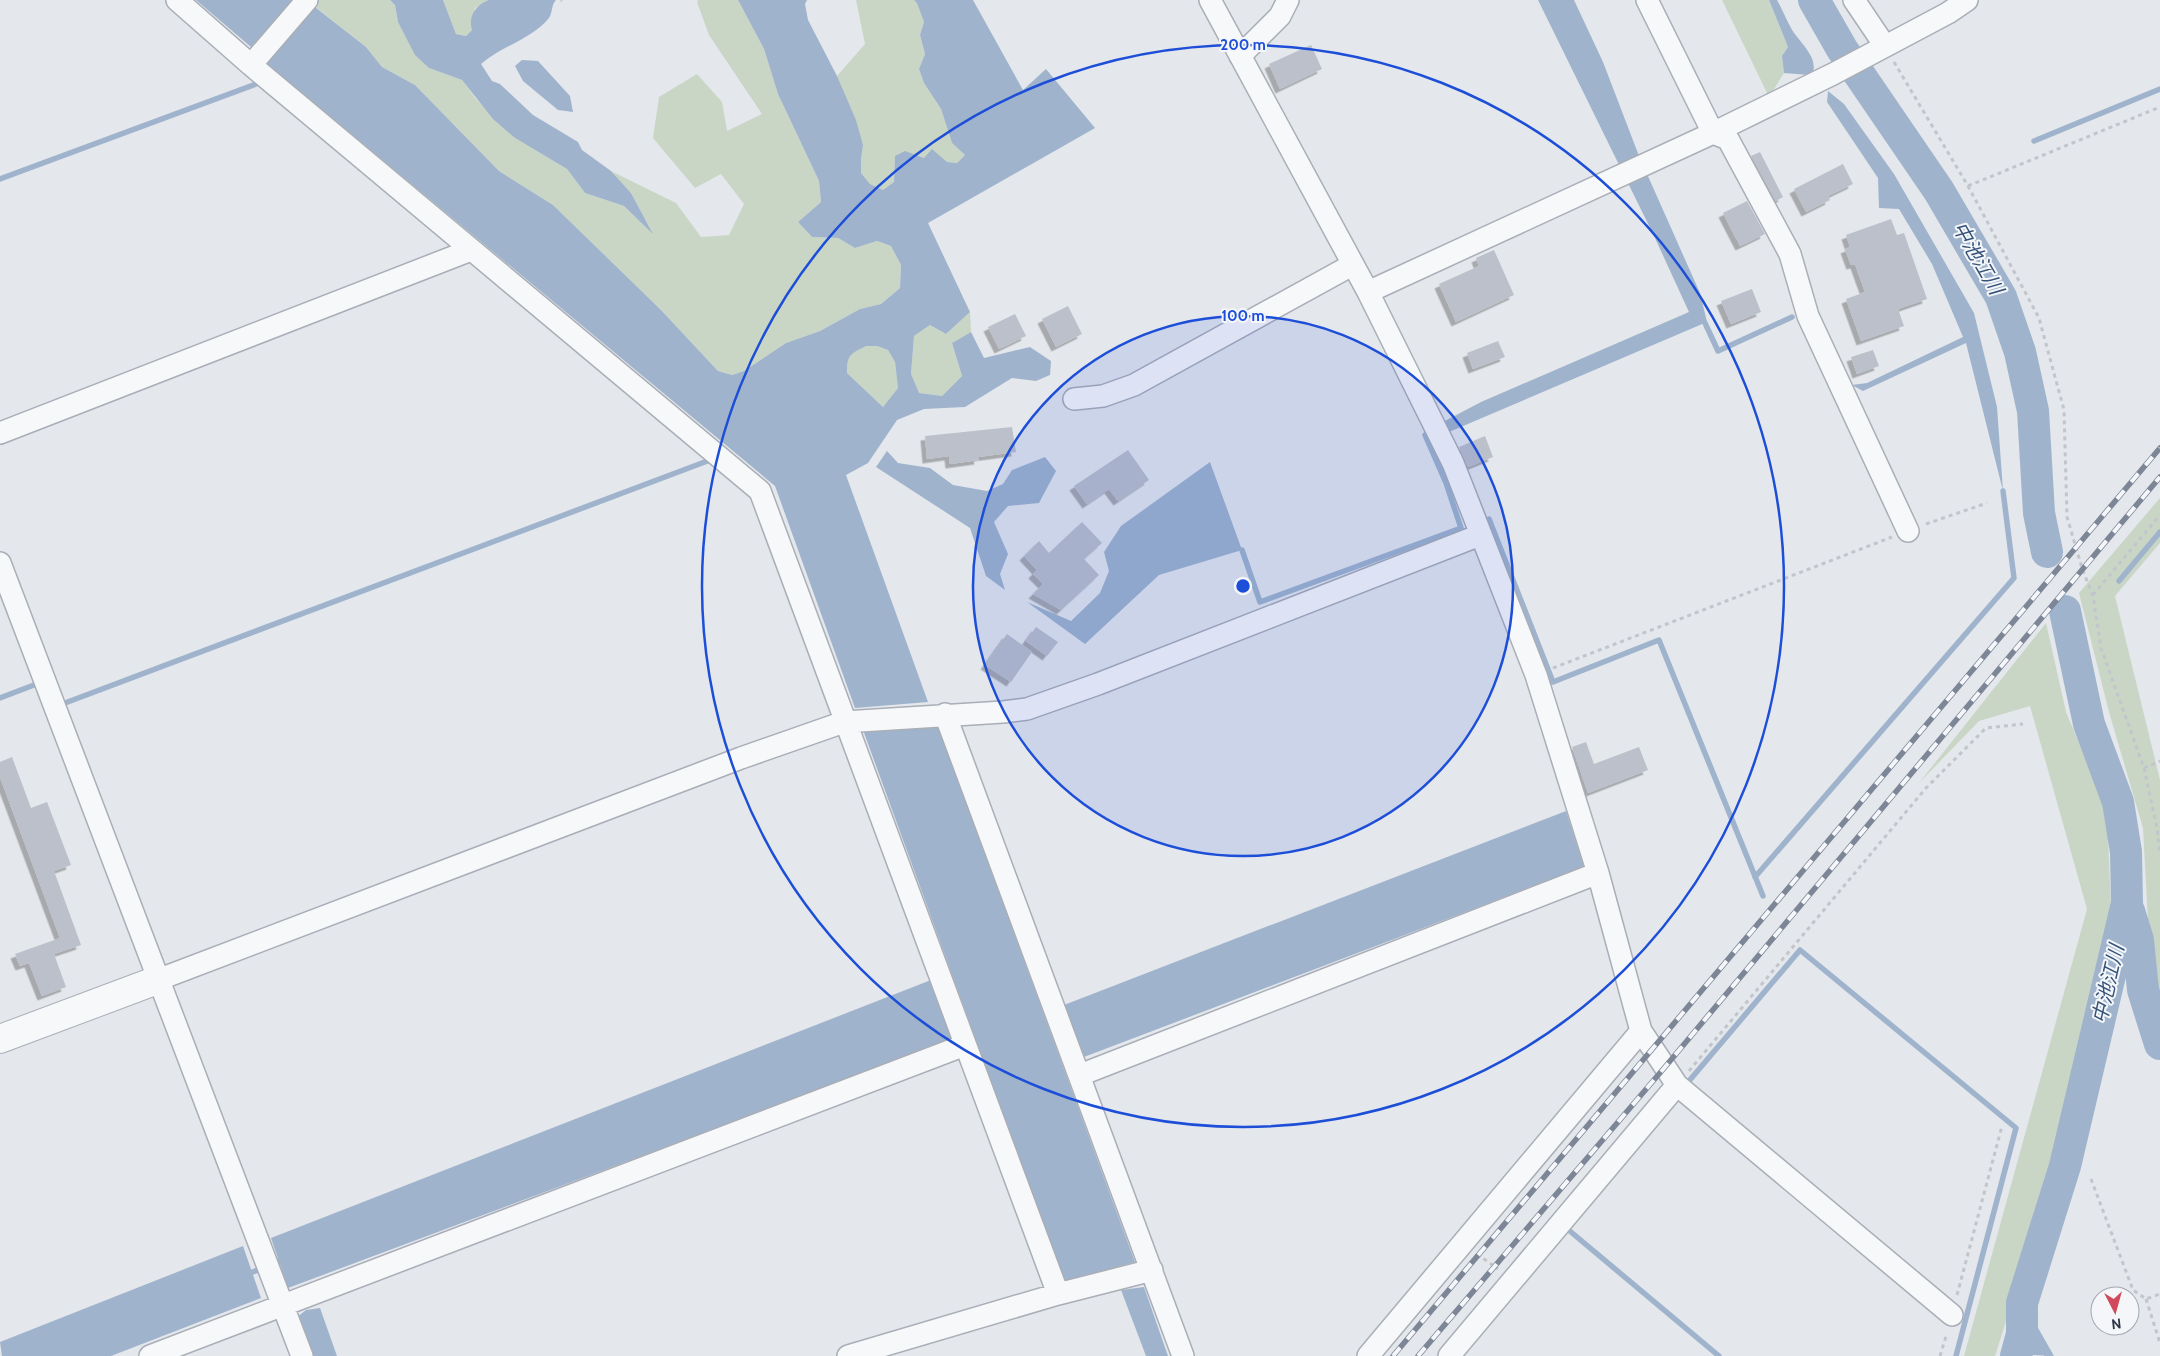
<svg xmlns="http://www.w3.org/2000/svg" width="2160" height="1356" font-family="Cabin,'Noto Sans JP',sans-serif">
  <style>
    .green { fill: #c9d6c5 }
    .water { fill: #9fb4cc; fill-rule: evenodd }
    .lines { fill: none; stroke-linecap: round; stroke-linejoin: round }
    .stream { stroke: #9fb4cc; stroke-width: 5.5 }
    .river { stroke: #9fb4cc; stroke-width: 32 }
    .building { fill: #bbc0ca; filter: url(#shadow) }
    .minor-casing { stroke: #a9aeb7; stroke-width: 24 }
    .tertiary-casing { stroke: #a9aeb7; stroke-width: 30 }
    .path { stroke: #c2c5cb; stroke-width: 3; stroke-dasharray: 4 4; stroke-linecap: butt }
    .minor { stroke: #f7f8fa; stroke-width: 21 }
    .tertiary { stroke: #f7f8fa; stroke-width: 28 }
    .rail-casing { stroke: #7d8696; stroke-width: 5.5 }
    .rail { stroke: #f4f6f9; stroke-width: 4; stroke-dasharray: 11; stroke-linecap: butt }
    .ring { fill: none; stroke: #1d4ed8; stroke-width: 2.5 }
    .labels { text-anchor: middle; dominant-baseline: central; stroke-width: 4; stroke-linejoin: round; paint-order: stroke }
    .water-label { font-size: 20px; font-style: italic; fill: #34527a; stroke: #f4f6f9 }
    .centre { fill: #1d4ed8; stroke: #f4f6f9; stroke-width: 2.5 }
    .ring-label { font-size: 15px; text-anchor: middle; font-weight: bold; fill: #1d4ed8; stroke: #f4f6f9; stroke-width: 4; stroke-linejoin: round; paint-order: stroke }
  </style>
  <defs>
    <filter id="shadow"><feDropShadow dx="-4.5" dy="4.5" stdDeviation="0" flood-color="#0004"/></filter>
  </defs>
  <rect width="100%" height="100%" fill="#e4e7ec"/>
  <path class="green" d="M307,0H390L395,5L398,22L429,68L462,80L476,99L515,138L567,169L585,193L624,206L652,232L631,193L611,171L676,203L701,237L729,235L744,204L721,174L695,188L653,138L659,97L697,74L722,102L727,131L762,114L709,35L697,2L698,0H738L764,49L778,94L819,181L821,202L798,222L812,237L838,238L855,248L877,241L891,246L901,265L900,288L881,304L860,309L820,331L786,343L744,371L732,375L718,371L660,309L553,205L499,171L415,85L382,67L366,47Z
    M443,0H490L475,8L472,30L466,36L456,34Z
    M856,0H914L917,2L924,22L920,35L925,54L919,69L924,83L941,109L952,143L965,155L957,163L947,162L937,155L924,158L895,156L894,182L883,190L870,184L861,173V159L863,145L837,76L865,44Z
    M1722,0H1769L1788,47L1782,56L1784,73L1769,97Z
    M970,312L971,332L952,343L962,376L942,396L918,393L911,375L914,336L930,325L946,334Z
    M866,346H877L888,350L895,362L898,388L883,407L847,373C847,355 850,353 866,346Z
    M2160,498V543L2115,596L2160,780V1031L2150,959L2143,828L2109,712L2079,593Z
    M2046,623L2066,712L2107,810L2111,911L2077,1053L2055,1166L1995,1356H1964L2087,909L2030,706L1979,721L1919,783Z"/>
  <path class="water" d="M196,0H294L251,47Z
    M390,0H443L456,34L466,36L472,30C468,17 475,5 489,0C500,0 542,0 556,0C551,5 553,12 549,18C531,40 501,46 481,64L492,81L500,84L533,115L578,142L582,150L611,171L631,193L653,234L624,206L585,193L567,169L515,138L493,119L462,80L429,68L415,55L398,22L395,5Z
    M738,0H807L805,4L808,20L837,76L856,120L863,145L861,159V173L870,184L883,190L894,182L895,156L905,151L924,158L932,149L947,162L957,163L965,155L952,143L941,109L924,83L919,69L925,54L920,35L924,22L917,3L914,0H973L1023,90L1046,69L1095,128L928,223L970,312L946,334L930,325L914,336L911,374L919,393L942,396L962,376L952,343L971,332L984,358L1030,347L1051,361L1050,375L1036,381L1012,378L965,407L924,409L897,420L868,463L846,475L928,702L855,708L775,486L266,63L315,7L366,47L382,67L415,85L499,171L553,205L660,309L718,371L732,375L744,371L786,343L820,331L860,309L881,304L900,288L901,265L891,246L877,241L855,248L838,238L812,237L798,222L821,202L819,181L778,94L764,49ZM866,346H877L888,350L895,362L898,388L883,407L847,373C847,355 850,354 866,346Z
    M1538,0H1574L1603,62L1639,156L1700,293L1707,322L1449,432L1443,422L1481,402L1689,312L1655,238Z
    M1769,0H1777C1782,9 1786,19 1791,28C1798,41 1818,56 1813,72L1809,75L1784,73L1782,56L1788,47Z
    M522,60L538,61L570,96L573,112L558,110L523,81L515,66Z
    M1828,91L1844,104L1894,174L1974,313L1997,407L2003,491L1966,343L1863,391L1852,385L1867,383L1963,337L1932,264L1899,209L1879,208L1878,178L1827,102Z
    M887,451L898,463L930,468L953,485L987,491L1003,484L1012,470L1045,457L1056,471L1039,503L1008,506L994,522L1008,554L1000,574L1005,590L986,576L970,528L876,467Z
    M1210,462L1242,550L1159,575L1085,644L1027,602L1071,621L1100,593L1109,571L1104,552L1121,526Z
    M938,727L1135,1262L1064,1282L863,730Z
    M1566,811L1584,867L1084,1057L1064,1005Z
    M931,980L952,1040L288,1288L271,1238Z
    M243,1246L261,1298L111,1356H2L0,1342Z
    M1144,1287L1168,1356H1146L1121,1290Z
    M320,1308L337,1356H310L296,1318L306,1310Z
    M2037,1326L2054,1356L2032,1355Z"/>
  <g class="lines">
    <path class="stream" d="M2034,141L2160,89
      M0,179L256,84
      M1705,323L1718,351L1792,317
      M1489,519L1553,682L1659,640L1763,896
      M1242,550L1260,602L1461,528L1446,483L1425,435
      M2119,581L2160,532
      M0,698L34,685
      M65,703L710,460
      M1755,877L2014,578L2003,491
      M1689,1081L1800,950L2016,1128L1956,1356
      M1565,1227L1719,1356
      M245,1275L286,1259
      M2022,1334L2035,1339L2048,1356"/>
    <path class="river" d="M1814,0L1842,49L1939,191L2001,297L2020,352L2033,411L2039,513L2047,552
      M2129,911L2138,940L2143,990L2160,1044
      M2016,1356L2022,1334V1303L2065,1166L2127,903L2126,852L2118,802L2089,724L2065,611"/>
  </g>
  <path class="building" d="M1311,45L1322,69L1280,89L1269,64Z
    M1760,152L1783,197L1776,201L1751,156Z
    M1843,164L1853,184L1828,196L1830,200L1806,212L1794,189Z
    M1747,201L1765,234L1740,246L1723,213Z
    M1891,219L1897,235L1904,233L1927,299L1898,309L1904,326L1861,341L1846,299L1865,292L1855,264L1851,265L1845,249L1850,247L1846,235Z
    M1494,250L1514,295L1456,322L1439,284L1479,266L1476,258Z
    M1752,289L1761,312L1731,324L1721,301Z
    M1068,306L1082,334L1056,347L1042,319Z
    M1015,314L1026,336L999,349L988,327Z
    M1498,341L1505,357L1473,369L1467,353Z
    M1873,350L1879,366L1857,374L1851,357Z
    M1012,427L1016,452L978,457L979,460L950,464L949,456L927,459L925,436Z
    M1485,436L1493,457L1468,467L1459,447Z
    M1128,450L1149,480L1118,501L1109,489L1087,504L1074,486Z
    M1082,522L1102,543L1084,559L1099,575L1061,610L1033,594L1043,584L1033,574L1037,570L1024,556L1039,541L1049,553Z
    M1036,627L1058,642L1047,656L1026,641Z
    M1007,634L1032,652L1011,682L985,665Z
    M1586,742L1594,764L1639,747L1648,770L1588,793L1572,747Z
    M12,757L31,808L47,802L71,865L54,871L81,945L54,954L66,987L42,996L29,963L20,966L15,954L60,938L0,777V762Z"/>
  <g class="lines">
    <g class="minor-casing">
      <path id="minor" d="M177,0L251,65L307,0
        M1210,0L1368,292L1453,463L1536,675L1598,873L1641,1031L1677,1085L1952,1315
        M1647,0L1713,133L1728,139L1790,254L1808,316L1908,531
        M1854,0L1885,46
        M1240,56L1280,16L1288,0
        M251,65L760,491L1058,1294
        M1368,292L1713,133L1833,74L1948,13L1967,0
        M1074,399L1103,396L1134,385L1352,265
        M0,433L471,250
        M0,563L302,1356
        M945,714L1183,1356
        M160,979L741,758L844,722L1003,712L1027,709L1098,684L1480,535
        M1080,1075L1598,873
        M150,1356L965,1045
        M848,1356L1058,1294L1152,1270
        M1368,1356L1641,1031
        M1449,1356L1677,1085"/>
    </g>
    <g class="tertiary-casing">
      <path id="tertiary" d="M0,1039L160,979"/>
    </g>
    <path class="path" d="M561,0L562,1
      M1894,62L1968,186L2039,318L2064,410L2067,517L2082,568L2093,596L2101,648L2144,768L2157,828L2160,854
      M1968,186L2160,107
      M1926,524L1987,503
      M2093,595L2160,515
      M1553,668L1892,537
      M2144,768L2160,761
      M1689,1071L1926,788L1986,728L2023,724
      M2091,1179L2133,1290L2146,1299L2160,1294
      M1477,1254L1498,1269
      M1957,1295L2002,1126
      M2146,1299L2160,1343
      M1940,1356L1947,1333"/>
    <use href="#minor" class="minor"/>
    <use href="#tertiary" class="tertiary"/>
    <g class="rail-casing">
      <path id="rail" d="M1393,1356L2160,448
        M1418,1356L1665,1067L2160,477"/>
    </g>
    <use href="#rail" class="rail"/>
  </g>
  <circle cx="1243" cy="586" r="270" fill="#1d4ed8" fill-opacity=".12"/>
  <g class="ring">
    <circle cx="1243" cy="586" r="270"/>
    <circle cx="1243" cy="586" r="541"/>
  </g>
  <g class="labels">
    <g class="water-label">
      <text transform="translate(1978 258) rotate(60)">中池江川</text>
      <text transform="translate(2108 984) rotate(-77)">中池江川</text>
    </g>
  </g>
  <circle cx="1243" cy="586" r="8" class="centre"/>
  <g class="ring-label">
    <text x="1243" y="50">200 m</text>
    <text x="1243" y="321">100 m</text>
  </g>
  <g transform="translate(2115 1311) rotate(174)"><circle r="24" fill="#f4f6f9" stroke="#a4a8b1"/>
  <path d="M0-4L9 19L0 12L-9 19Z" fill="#d1495b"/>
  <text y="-8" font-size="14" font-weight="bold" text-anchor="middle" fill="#2b3445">N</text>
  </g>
</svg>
